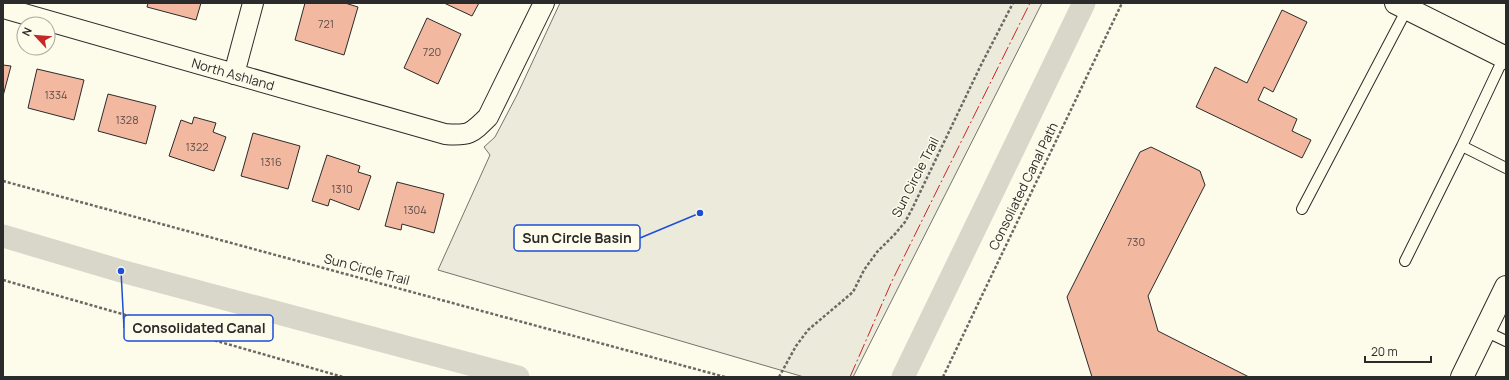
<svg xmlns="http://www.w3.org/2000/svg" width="1509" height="380" font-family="Manrope,sans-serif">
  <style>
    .green { fill: #ecebdb; stroke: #74746e }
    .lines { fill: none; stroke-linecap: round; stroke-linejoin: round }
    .canal { stroke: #d8d7c9; stroke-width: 23 }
    .building { fill: #f2b8a0; stroke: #2b2b2b }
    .lane-casing { stroke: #2b2b2b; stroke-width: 12 }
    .street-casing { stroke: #2b2b2b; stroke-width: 22 }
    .secondary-casing { stroke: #2b2b2b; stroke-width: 24 }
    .path { stroke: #6a6964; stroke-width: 2.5; stroke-dasharray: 3 2; stroke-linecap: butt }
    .lane { stroke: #fdfbea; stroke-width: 10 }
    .street { stroke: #fdfbea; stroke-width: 20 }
    .secondary { stroke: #fdfbea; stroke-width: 22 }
    .power { stroke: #c62828; stroke-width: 1; stroke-dasharray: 14 3 2 3; stroke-linecap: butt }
    .labels { text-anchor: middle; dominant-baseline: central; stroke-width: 3; stroke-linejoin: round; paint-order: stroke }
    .number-label { font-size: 11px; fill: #5d4e48 }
    .street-label { font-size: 13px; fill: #2b2b2b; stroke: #fdfbea }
    .leader { fill: none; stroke: #1d4ed8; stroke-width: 1.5 }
    .callout-dot { fill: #1d4ed8; stroke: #fdfbea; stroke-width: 1.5 }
    .callout { fill: #fdfbea; stroke: #1d4ed8; stroke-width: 1.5 }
    .callout-label { font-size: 14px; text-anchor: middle; font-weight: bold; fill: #2b2b2b }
  </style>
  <rect width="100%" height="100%" fill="#fdfbea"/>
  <path class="green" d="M560,3H1042L853,377H804L438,270L490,155L484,147L495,137L517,95Z"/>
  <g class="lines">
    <path class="canal" d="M3,236L121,271L518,377
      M903,377L1084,3"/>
  </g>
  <path class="building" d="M148,3H201L196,20L147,7Z
    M305,3H345L358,7L344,55L295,40Z
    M444,3H479L472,16Z
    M1282,10L1307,22L1273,92L1264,87L1258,100L1297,119L1292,131L1311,140L1302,158L1196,107L1215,67L1247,83Z
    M427,18L461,34L438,84L404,68Z
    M3,65L11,66L3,96Z
    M37,69L84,80L74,120L28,108Z
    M108,94L156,106L146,144L98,131Z
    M194,117L216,123L213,132L226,137L214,171L169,156L181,120L192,124Z
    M253,133L300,146L288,189L241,176Z
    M1151,147L1200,171L1205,185L1148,296L1158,331L1249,377H1092L1067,297L1140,152Z
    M327,155L360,166L358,172L371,176L359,210L330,199L328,206L312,201Z
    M397,182L444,194L434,233L402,224L401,230L385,226Z"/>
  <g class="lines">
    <g class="lane-casing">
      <path id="lane" d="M1504,57L1462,146L1506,168
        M1302,209L1407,9
        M1405,261L1462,146
        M1485,331L1506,341"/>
    </g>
    <g class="street-casing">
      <path id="street" d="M3,8L445,134C469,136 471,134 488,117L544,3
        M234,74L253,3"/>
    </g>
    <g class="secondary-casing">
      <path id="secondary" d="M1396,3L1506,58
        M1462,377L1506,287"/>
    </g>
    <path class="path" d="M3,181L725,377
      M3,280L343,377
      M779,377L796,346L808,330L853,292L864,270L877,252L895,234L905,222L912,209L980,67L1013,3
      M943,377L1122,3"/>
    <use href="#lane" class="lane"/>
    <use href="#street" class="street"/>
    <use href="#secondary" class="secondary"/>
    <path class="power" d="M850,377L892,281L1030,3"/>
  </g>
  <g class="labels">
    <g class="number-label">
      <text x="326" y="23">721</text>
      <text x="432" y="51">720</text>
      <text x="56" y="94">1334</text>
      <text x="127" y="119">1328</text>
      <text x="197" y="146">1322</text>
      <text x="271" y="161">1316</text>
      <text x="342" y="188">1310</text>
      <text x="415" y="209">1304</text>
      <text x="1136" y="241">730</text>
    </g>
    <g class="street-label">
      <text transform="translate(233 74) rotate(16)">North Ashland</text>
      <text transform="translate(915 177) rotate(-63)">Sun Circle Trail</text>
      <text transform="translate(1023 186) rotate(-64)">Consoliated Canal Path</text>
      <text transform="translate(367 269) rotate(15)">Sun Circle Trail</text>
    </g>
  </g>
  <path class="leader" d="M700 213L640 238M121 271L124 328"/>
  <g class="callout-dot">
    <circle cx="700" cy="213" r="4"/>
    <circle cx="121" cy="271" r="4"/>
  </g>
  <g class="callout">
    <rect x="514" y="225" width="126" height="26" rx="4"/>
    <rect x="124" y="315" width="149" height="26" rx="4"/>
  </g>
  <g class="callout-label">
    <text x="577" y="243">Sun Circle Basin</text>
    <text x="199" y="333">Consolidated Canal</text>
  </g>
  <rect width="1509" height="380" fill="none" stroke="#2b2b2b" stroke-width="8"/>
  <g transform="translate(36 36) rotate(296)"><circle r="19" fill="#fdfbea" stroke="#a9a89e"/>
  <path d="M0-3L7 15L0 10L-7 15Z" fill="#c62828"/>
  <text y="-6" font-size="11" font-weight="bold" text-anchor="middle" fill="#2b2b2b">N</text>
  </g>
  <path d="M1365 356v6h66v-6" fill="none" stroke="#2b2b2b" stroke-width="2"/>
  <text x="1371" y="356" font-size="12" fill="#2b2b2b" stroke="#fdfbea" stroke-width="3" paint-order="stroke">20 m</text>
</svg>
